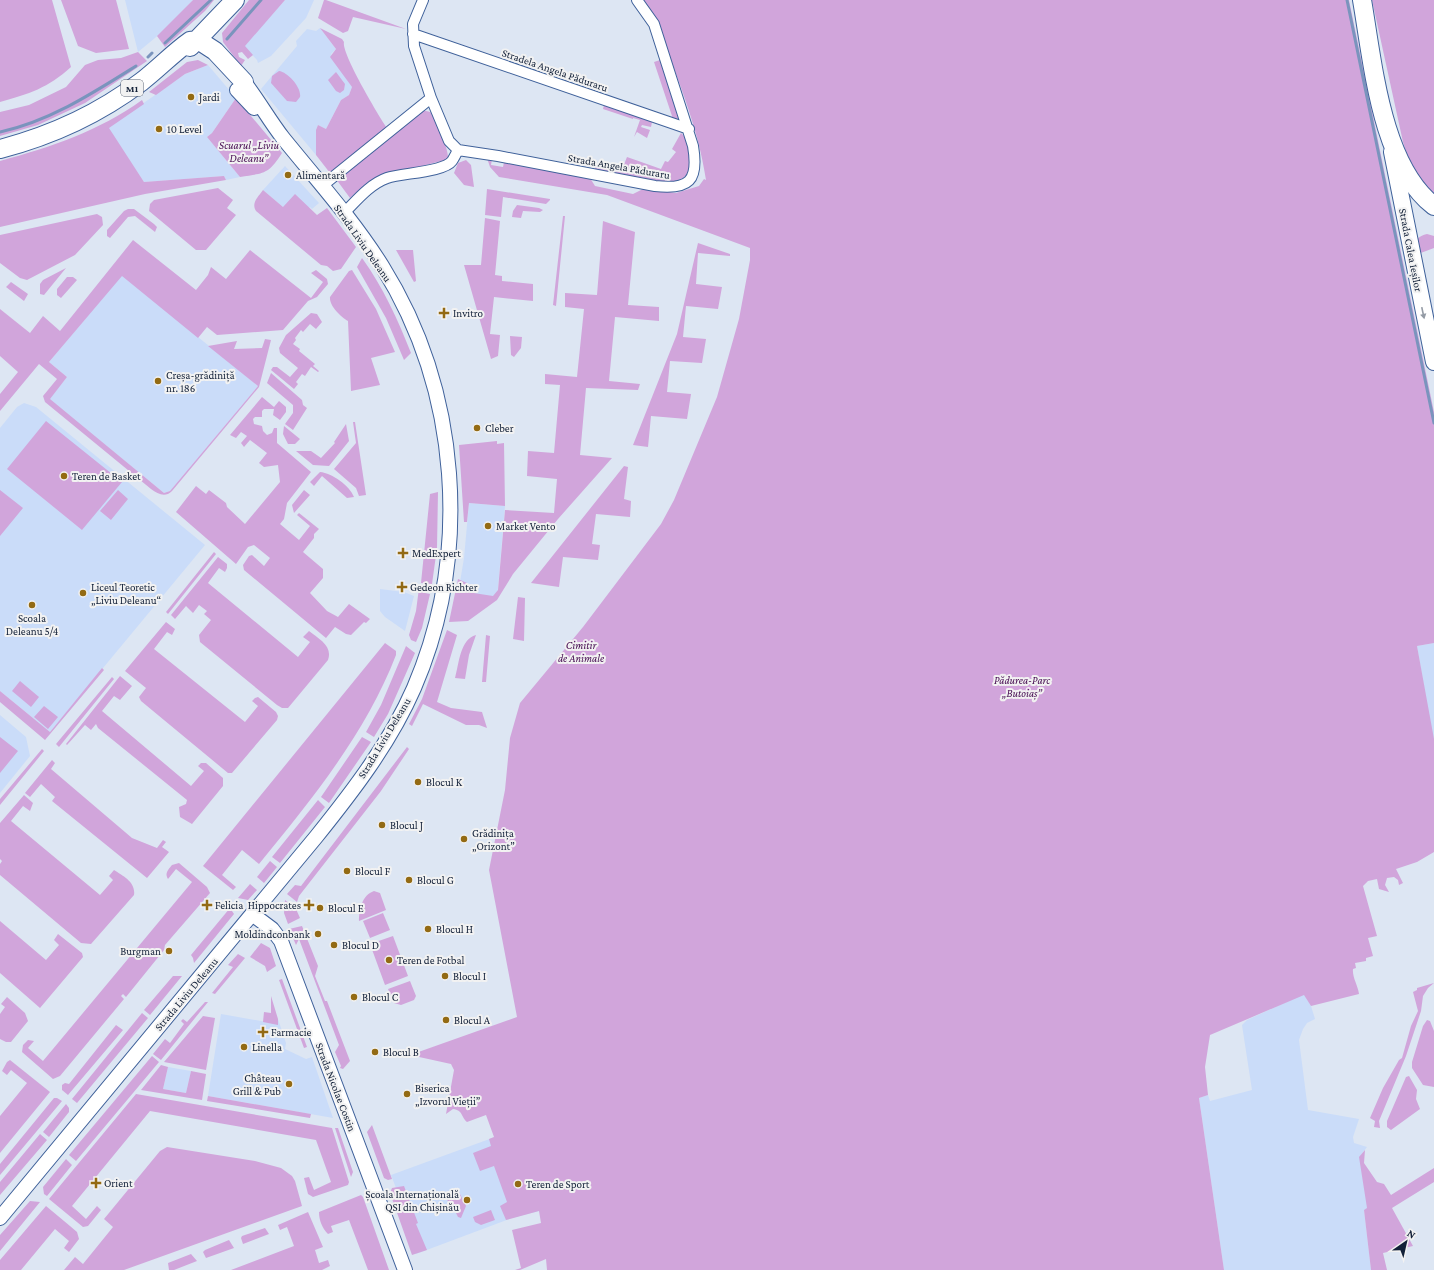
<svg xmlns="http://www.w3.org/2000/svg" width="1434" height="1270" font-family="'Crimson Pro',serif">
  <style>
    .built { fill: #cadcf9 }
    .green { fill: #d1a5db }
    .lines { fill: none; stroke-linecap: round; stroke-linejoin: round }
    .stream { stroke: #7a94bd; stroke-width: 3 }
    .street-casing { stroke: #3f619a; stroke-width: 12 }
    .secondary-casing { stroke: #3f619a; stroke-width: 16 }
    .primary-casing { stroke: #3f619a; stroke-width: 18 }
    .highway-casing { stroke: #3f619a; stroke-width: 20 }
    .street { stroke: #fff; stroke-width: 10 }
    .secondary { stroke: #fff; stroke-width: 14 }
    .primary { stroke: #fff; stroke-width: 16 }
    .highway { stroke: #fff; stroke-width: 18 }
    .oneway { fill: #949ba5 }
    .poi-dot { fill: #936a13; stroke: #f2f2f2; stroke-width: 1.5 }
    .labels { text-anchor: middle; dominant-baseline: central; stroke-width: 4; stroke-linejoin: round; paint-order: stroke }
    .shield { fill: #f2f2f2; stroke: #555f70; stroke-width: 1 }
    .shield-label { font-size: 10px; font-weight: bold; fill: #122038 }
    .street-label { font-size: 11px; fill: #122038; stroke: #f2f2f2 }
    .poi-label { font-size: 11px; fill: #122038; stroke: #f2f2f2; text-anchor: start }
    .park-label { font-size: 11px; font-style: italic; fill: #43084f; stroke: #f2f2f2 }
  </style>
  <rect width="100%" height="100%" fill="#dde6f3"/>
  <path class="built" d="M125,0H193L167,28L138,52Z
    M285,0H314L306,18L271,56L258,63L257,60L244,46Z
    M320,28L336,49L331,54L352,87L349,95L341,100L326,129L318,125L316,130V155L261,89L297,46L296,41L307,29L316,31Z
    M208,65L236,98L212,133L207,137L240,177L226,180L224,176L144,182L108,128L185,74Z
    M285,166L319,203L312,209L310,207L308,209L283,207L263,190Z
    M122,275L258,386L170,491L164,493L49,399L67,377L49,362Z
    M24,403L36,407L205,545L50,732L0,691V428L17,407Z
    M469,503L505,506L497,600L458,594L464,558Z
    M380,589L404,592L414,596L405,631L385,617L380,611Z
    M1434,643V739L1433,740L1417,646Z
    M0,715L26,737L30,756L0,793Z
    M1304,994L1311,1006L1315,1019L1307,1023L1303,1029L1299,1040L1308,1110L1359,1119L1353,1137L1354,1143L1367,1147L1361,1155L1368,1209L1364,1210L1371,1270H1224L1199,1098L1208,1095L1210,1101L1252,1090L1242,1025L1247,1020Z
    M221,1014L278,1024V1019L286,1043L285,1049L306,1059L312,1057L333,1118L208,1096Z
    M168,1067L191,1071L186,1093L163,1089Z
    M528,1125L539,1211L512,1218L416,1254L393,1189L396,1188L391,1175Z"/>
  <path class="green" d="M0,0H52L71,67C48,88 29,94 0,102Z
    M61,0H116L129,49L96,53L78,46Z
    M193,0H214L205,11L165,47L157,36Z
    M249,0H285L245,46L253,55L248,59L242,52L238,53L239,57L245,60L241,66L223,42L222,33Z
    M324,0H326L406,29L353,17L348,31L343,33L318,18Z
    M643,0H1349L1434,412V643L1417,646L1434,739V852L1417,862L1396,869L1403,883L1399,885L1398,880L1394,877L1387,878L1385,885L1389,892L1379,889L1377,879L1368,881L1363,886L1377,936L1368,938L1373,956L1366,958V961L1355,963L1356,968L1353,969C1352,977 1358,986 1359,994L1311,1006L1304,995L1210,1035L1205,1067L1208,1095L1199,1098L1224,1270H547L546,1259L520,1270H515L521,1268L512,1230L541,1223L539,1211L506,1220L500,1206L507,1202L494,1166L480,1171L473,1153L491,1146L489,1139L494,1137L486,1115L467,1122C461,1117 463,1110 453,1109L446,1114L454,1070L451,1064L410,1055L517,1017L489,870L505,790L510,738L520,703L583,627L661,524L674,500L717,397L739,319L750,260V248L607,195L499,177L490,167L487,158L492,159L491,165L503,167L504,162L590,178L595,186L633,194L645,188L676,193L699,186L704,179L706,180C698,125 675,73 656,20L648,6Z
    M1372,0H1434V198C1418,184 1409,162 1403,142Z
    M320,28L342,39L344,42C341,53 379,116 387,128L333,172L330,173L316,155V130L318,125L326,129L341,100L349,95L352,87L330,57L336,49Z
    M138,52L147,61L85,103L38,125L0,136V112L29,105L66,87L85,65L98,60L121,58Z
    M198,60L208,65L185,74L156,95L149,92L187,62Z
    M660,60L680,117L679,120H670L672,116L654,62Z
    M279,71C288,72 302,88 300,97L296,102L287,101L271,83L272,76Z
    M336,72L345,84L344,90L340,93L336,91L328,80Z
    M236,98L282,153C268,175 264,173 240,177L207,137L212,133Z
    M142,100L144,104L109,128L144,182L224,176L226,180L145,194L0,227V161C51,147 99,131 142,100Z
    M604,105L652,122L651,127L642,125L641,127L650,130L647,138L637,132L634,137L640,120L633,118V119L603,109Z
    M423,111C427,111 430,111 432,114C437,118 449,152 448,158L445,160L376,178L368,182L350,198L336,179Z
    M681,133C688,139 689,145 690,153C692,174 687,180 666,183L595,170V167L597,166L621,172L627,157L661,169L665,161L668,162L676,152L672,149Z
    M466,160L471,165L474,187L464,185L454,173L458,163Z
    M218,188L233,200L227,208L236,215L206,250H196L149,211L150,204L154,200Z
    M487,189L550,199V200L546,204L503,197L501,217L485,215Z
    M263,190L283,207L295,194L317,215L327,208L356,247L341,269L333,271L327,266L321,265L256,211C251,203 258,197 263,190Z
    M517,205L539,208L543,210L540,212L523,211L521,218L512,217L513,211Z
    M128,209H134L154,224L157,227L155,232L135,216L128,217L110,238L107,236V230L124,211Z
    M97,214L102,217L103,225L75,255L27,280L20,278L0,263V235Z
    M563,216H565L556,306L553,305Z
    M485,218L500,221L495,275L502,276V281L533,284V301L494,297L490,334L500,335L498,356L491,359L464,265H481Z
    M603,221L635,232L628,305L659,307V321L615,317L609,381L640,384L638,390L586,388L580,455L612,458L558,519L513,574L497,600L468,621L449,622L458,579L467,583V592L493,596L498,590L505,510L554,513L557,479L527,476L528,451L554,453L560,385L545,384V374L577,377L584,309L565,307V293L597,295Z
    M1427,234L1434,236V248L1418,254C1416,243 1414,237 1427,234Z
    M133,240L196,290L208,275L211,267L226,279L250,250L311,298L323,282L311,273L316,270L327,279L328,284L317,297L308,301L283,330L217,335L207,327L198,338L122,276L49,362L67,377L50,399L164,493L170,491L258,386L208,346L237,341L234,349L262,348L265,339L271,340L259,387L172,491C165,498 158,494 151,489L45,402L43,396L57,379L39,364L0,411V394L18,372L0,356V309L30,333L43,316L60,331Z
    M698,243L730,254V256L698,253L696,284L722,287L718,309L686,306L683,337L706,339L702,363L670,361L667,392L691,394L687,419L651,416L648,447L633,445L677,334Z
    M396,250H413L416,281L414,282Z
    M362,258C383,287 398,320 411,353L404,360L386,318L357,267Z
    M66,268L44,295L40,294V284L43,280Z
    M352,270L376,309L395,352L371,358L380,385L351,391L348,321C341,317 329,306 330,297L349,271Z
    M67,277H73L77,280L61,298L57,295V289Z
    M11,282L28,294L24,301L6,287Z
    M311,313L317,314L322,322L316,329L310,324L303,332L301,330L295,338L296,340L293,344L300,349L299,351L315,364L313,366L319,371L318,372L311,367L305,376L302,374L296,382L298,384L294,389L271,370L273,367H277L290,377L298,368L280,353L279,348L286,335Z
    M510,336L522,337L521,348L514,357L511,355Z
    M271,373L302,400L303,405L307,408L293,430L285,424L293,413V405L267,383Z
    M262,397L274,407L279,401L286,407V412L280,420L273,415L274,409H264L262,411V417H255L253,419L254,424L262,426L263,431L267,435L272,433L274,428H277V443L311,472L287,503L284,519L280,524L299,540L310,526L297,515L299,513L319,529L314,534V538L303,552L323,569V578L310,593L327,611L338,617L349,604L370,619L366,623L364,622L351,635L346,634L335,627L326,638L244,570L243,565L249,556L252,555L264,566L270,558L254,545L248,547L236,564L176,512L196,486L206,494L209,490L226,503L227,507L245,524L280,482L278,465L264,467L259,463L267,453L250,440L244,447L241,443L247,436L241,432L236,438L230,435Z
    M46,421L122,482L82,530L7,469Z
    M353,422H355L366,495L359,496L356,488L334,469L356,443Z
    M346,424L349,441L329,466L313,465L296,451H311L321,458L335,443L334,442Z
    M284,426L300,439L295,444H288L283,434Z
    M497,441V444L504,443L505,506L469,503L467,522H464L459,445Z
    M624,466L628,467L624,499L631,501L630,517L596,514L592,544L600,545L598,560L563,557L559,587L531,583Z
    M320,472C332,473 350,486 354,497L347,498L322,476L314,486L310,482Z
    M0,490L23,508L0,536Z
    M118,490L128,499L111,520L100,511Z
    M304,490L310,495L294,513L292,505Z
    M438,492L437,548L432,584L421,583L430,494Z
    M214,552L216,554L168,614L166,612Z
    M218,557L227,564V568L225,572L219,568L208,583L298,657L310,642L303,637L309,631C319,639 333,646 328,660L288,708H282L277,705L200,642L199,635L211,620L204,614L207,611L199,605L193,613L186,606L175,619L171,615Z
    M419,588L425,593L430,594L422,628L416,642L411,640L409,635L416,611Z
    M518,597L525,598L524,641L513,639Z
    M166,622L175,629L172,635L167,632L154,649L245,722L258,706L252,701L255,698L258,697L276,712L278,716L277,720L232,773H228L141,701L139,697L146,688L125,671Z
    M447,630L457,635L437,702L451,708L482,712L487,728L479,725H466L423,704L412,726L409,724L422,699Z
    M476,635L469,655L465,679L455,678C459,664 460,639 476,635Z
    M486,635L490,636L486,682H482Z
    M385,643L396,651V655C366,733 312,799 259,864L242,850L222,875L236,887L233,890L203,866Z
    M406,646L415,653L388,714L374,737L366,732L381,705Z
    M102,668L104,670L45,740L0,702V691L50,732Z
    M120,676L132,686L120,700L114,696L102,711L191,786L204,771L198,766L201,763H206L223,778V786L192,824L180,817L179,807L186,804L187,800L98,728L96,724L91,730L85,725L67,745L66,744Z
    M112,677L114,679L59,747L56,744Z
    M20,681L39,697L31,707L12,691Z
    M44,706L58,717L48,729L34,717Z
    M0,737L18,751L0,773Z
    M362,737L371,742L329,803L321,797Z
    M407,747L409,749L381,791L299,896L297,902L287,894L295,885L301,886Z
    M42,749L44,751L0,805V799Z
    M52,760L55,763L51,769L132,838L157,848L163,840L166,842L162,847L169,852L147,878L52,801L55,797L41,784L30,797L25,793Z
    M24,795L33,803L30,811L23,806L11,821L100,895L113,880L109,876L114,870C123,876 136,882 134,895L91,944L81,943L0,875V864L2,861L0,859V823Z
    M318,800L325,807L280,863L272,857Z
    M270,861L277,867L264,883L257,877Z
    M179,863L207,887L210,893L165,945L164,950L126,997L123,994L121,996L124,999L60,1076L53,1079L22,1052L23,1045L28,1040L34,1041L28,1048L43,1061L192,882L176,869L168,879C164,873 169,869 172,865Z
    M250,884L257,890L248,900L238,898Z
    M374,891L380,893L386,910L359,921C359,910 362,895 374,891Z
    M285,900L296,909L300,918L288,924L284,913Z
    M230,908L234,914L194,963L193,958L191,955Z
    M383,913L390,930L370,938L363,921Z
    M0,921L46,960L59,945L54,940L58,934L82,953L83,957L40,1008L0,973Z
    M302,926L318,966L315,976L325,1001H327L350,1061L343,1069L340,1068L341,1066L335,1052L339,1045L299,939L296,945L289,929Z
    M393,936L408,976L385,985L370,944Z
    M261,943L270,948L276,966L267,972L265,966L250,957Z
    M238,954L245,958L215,994L212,993L233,967L228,965Z
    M173,976H182L150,1015L144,1010Z
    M282,979L307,1047L304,1048L279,980Z
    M410,981L416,996L414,1000L401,1005L394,1003L388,989Z
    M1434,983L1428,988L1423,996L1421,1011L1406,1056L1379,1121L1380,1128L1374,1127L1375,1121L1370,1118L1383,1088L1399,1060L1402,1058L1411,1026L1418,1011L1413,992L1417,990V988Z
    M271,996L278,1019V1025L263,1022L264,1012L271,1013Z
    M7,997L25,1013L28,1021L11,1042H6L0,1039V1014L5,1007L1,1004Z
    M205,1002H208L161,1060L153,1054L165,1039L170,1043L184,1024L181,1021L183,1019L187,1022Z
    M142,1013L148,1018L77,1103L72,1099Z
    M203,1016L215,1018L206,1070L164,1062Z
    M1427,1020L1430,1021L1434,1031V1087L1423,1085L1412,1068V1062L1423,1026Z
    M116,1025L123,1030L68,1095L62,1090V1085L65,1083L69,1084Z
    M152,1056L159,1062L76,1161L69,1155Z
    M10,1060L50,1092L0,1153V1116L27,1083L11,1070L7,1075L2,1071L7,1062Z
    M161,1065L168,1067L163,1089L186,1093L191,1071L206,1074L202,1100L141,1090Z
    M1409,1076L1417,1090L1416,1099L1420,1109L1391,1130L1387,1127V1121L1406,1077Z
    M136,1094L332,1128L349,1182L348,1185L313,1197L308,1194L304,1178L309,1177L314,1190L331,1182L316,1140L150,1111L72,1206L86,1219L97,1206L101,1210L88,1226L83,1227L49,1199Z
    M208,1096L311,1114L310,1118L207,1101Z
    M54,1098H57L62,1101L0,1175V1164Z
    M66,1104L69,1108V1112L49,1137L43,1132Z
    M372,1125L392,1179L388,1180L384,1178L367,1132Z
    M335,1128H338L353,1172L351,1177Z
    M40,1134L47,1140L0,1195V1182Z
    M167,1147L255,1161L281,1168L292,1176L295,1181L302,1206L124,1270H64L75,1257L83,1264L113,1227L104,1219L160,1151Z
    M1365,1150L1364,1163L1377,1182L1384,1184L1391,1195L1434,1168V1182L1392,1208L1413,1246L1383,1253L1387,1270H1371L1364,1210L1367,1208L1359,1157Z
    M66,1159L72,1165L47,1196L44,1194L43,1187Z
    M404,1186L418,1223L416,1224L427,1250L412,1255L390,1193L392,1188Z
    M457,1188L466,1206L461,1218L458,1217L454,1209L451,1210L446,1196Z
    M361,1195L363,1197L389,1270H368L349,1220L331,1226L333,1232L328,1234C322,1228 319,1220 319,1212Z
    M30,1201L40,1202L0,1251V1235Z
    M46,1206L70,1226L77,1232L79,1239L69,1252L64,1248L69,1241L55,1229L21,1270H0V1260Z
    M491,1210L495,1220L481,1225L475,1222L473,1217Z
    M308,1212L323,1247L315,1250L319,1263L328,1260L330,1266L322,1270H231L294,1246L287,1227L280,1230L278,1225Z
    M265,1228L269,1234L243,1244L241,1238L242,1236Z
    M229,1240L234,1248L206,1258L203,1252L205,1250Z
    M191,1254L197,1261L174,1270H169L168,1263Z"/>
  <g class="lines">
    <path class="stream" d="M1347,0L1434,423
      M227,39L261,0
      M165,43L211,0
      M148,57L152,53
      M0,132C50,121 93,93 136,66"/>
    <g class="street-casing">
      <path id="street" d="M413,34L689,129
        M431,98L449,141L458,150L498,156L655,186C689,190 699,181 693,146L654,24L637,0
        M322,186L431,98L414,46L413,24L423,0
        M344,213C357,200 370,184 387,178C402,173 444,172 452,161C454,158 456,154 458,150"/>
    </g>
    <g class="secondary-casing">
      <path id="secondary" d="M237,90L254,108
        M252,914L272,929L281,941L405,1270
        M0,1218L316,837C353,791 390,743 414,688C472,553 460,391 382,266C354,221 317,180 283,138C269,120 258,100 244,82"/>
    </g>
    <g class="primary-casing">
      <path id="primary" d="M1392,152L1434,362"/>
    </g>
    <g class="highway-casing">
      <path id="highway" d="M1362,0C1373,63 1381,165 1434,206
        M190,47L235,0
        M0,149C50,136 100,113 141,82C158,69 173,53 190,41L198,40L215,51L244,82"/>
    </g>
    <use href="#street" class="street"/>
    <use href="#secondary" class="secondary"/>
    <use href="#primary" class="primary"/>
    <use href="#highway" class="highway"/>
  </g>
  <defs><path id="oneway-solid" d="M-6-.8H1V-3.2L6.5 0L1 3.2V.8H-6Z"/></defs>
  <use class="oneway" href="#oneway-solid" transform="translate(1423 313) rotate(78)"/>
  <g class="poi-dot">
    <circle cx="191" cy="97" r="4"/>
    <circle cx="159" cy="129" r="4"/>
    <circle cx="288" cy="175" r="4"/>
    <path d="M442 307h4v4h4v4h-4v4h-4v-4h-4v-4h4z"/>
    <circle cx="158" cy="381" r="4"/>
    <circle cx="477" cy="428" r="4"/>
    <circle cx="64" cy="476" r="4"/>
    <circle cx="488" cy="526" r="4"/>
    <path d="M401 547h4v4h4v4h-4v4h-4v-4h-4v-4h4z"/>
    <path d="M400 581h4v4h4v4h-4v4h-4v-4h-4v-4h4z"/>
    <circle cx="83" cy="593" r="4"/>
    <circle cx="32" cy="605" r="4"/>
    <circle cx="418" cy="782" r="4"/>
    <circle cx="382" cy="825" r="4"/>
    <circle cx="464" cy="839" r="4"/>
    <circle cx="347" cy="871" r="4"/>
    <circle cx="409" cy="880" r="4"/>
    <path d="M205 899h4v4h4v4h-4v4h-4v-4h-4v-4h4z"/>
    <path d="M307 899h4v4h4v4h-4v4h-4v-4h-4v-4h4z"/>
    <circle cx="320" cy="908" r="4"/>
    <circle cx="428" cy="929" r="4"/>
    <circle cx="318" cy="934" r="4"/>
    <circle cx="334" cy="945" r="4"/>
    <circle cx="169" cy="951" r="4"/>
    <circle cx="389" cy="960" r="4"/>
    <circle cx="445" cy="976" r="4"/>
    <circle cx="354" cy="997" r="4"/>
    <circle cx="446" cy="1020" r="4"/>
    <path d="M261 1026h4v4h4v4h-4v4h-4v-4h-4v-4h4z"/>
    <circle cx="244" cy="1047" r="4"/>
    <circle cx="375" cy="1052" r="4"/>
    <circle cx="289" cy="1084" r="4"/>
    <circle cx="407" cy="1094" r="4"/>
    <path d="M94 1177h4v4h4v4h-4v4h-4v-4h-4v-4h4z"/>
    <circle cx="518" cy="1184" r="4"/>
    <circle cx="467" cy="1200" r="4"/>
  </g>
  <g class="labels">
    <rect class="shield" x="121" y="80" width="22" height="16" rx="3"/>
    <g class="shield-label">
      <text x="132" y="88">M1</text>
    </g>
    <g class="street-label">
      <text transform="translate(555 70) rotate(19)">Stradela Angela Păduraru</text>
      <text transform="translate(619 166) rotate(10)">Strada Angela Păduraru</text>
      <text transform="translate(363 243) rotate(55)">Strada Liviu Deleanu</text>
      <text transform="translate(1411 250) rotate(79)">Strada Calea Ieșilor</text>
      <text transform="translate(384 738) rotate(-59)">Strada Liviu Deleanu</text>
      <text transform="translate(186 994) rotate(-50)">Strada Liviu Deleanu</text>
      <text transform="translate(336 1087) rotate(69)">Strada Nicolae Costin</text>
    </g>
    <g class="poi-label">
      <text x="199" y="97">Jardi</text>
      <text x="167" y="129">10 Level</text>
      <text x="296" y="175">Alimentară</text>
      <text x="453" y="313">Invitro</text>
      <text x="166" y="375">Creșa-grădiniță<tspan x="166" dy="13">nr. 186</tspan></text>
      <text x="485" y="428">Cleber</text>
      <text x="72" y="476">Teren de Basket</text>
      <text x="496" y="526">Market Vento</text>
      <text x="412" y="553">MedExpert</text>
      <text x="91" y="587">Liceul Teoretic<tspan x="91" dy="13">„Liviu Deleanu“</tspan></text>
      <text x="410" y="587">Gedeon Richter</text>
      <text x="32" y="618" text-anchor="middle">Scoala<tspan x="32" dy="13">Deleanu 5/4</tspan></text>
      <text x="426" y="782">Blocul K</text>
      <text x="390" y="825">Blocul J</text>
      <text x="472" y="833">Grădinița<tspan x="472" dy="13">„Orizont”</tspan></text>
      <text x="355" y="871">Blocul F</text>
      <text x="417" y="880">Blocul G</text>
      <text x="215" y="905">Felicia</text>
      <text x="301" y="905" text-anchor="end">Hippocrates</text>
      <text x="328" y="908">Blocul E</text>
      <text x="436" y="929">Blocul H</text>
      <text x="310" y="934" text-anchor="end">Moldindconbank</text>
      <text x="342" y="945">Blocul D</text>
      <text x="161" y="951" text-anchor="end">Burgman</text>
      <text x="397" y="960">Teren de Fotbal</text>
      <text x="453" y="976">Blocul I</text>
      <text x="362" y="997">Blocul C</text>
      <text x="454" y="1020">Blocul A</text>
      <text x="271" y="1032">Farmacie</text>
      <text x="252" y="1047">Linella</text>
      <text x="383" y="1052">Blocul B</text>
      <text x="281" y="1078" text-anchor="end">Château<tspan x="281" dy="13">Grill &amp; Pub</tspan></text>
      <text x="415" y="1088">Biserica<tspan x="415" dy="13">„Izvorul Vieții”</tspan></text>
      <text x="104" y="1183">Orient</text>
      <text x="526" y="1184">Teren de Sport</text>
      <text x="459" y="1194" text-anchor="end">Școala Internațională<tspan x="459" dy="13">QSI din Chișinău</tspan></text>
    </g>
    <g class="park-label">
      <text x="249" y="145">Scuarul „Liviu<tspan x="249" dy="13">Deleanu”</tspan></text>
      <text x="581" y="645">Cimitir<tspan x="581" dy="13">de Animale</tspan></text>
      <text x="1022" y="680">Pădurea-Parc<tspan x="1022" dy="13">„Butoiaș”</tspan></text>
    </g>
  </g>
  <g transform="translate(1406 1242) rotate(34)" stroke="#f2f2f2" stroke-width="3" paint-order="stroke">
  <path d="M0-3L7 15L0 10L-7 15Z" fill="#122038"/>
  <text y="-6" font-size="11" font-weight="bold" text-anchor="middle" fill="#122038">N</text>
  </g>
</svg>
